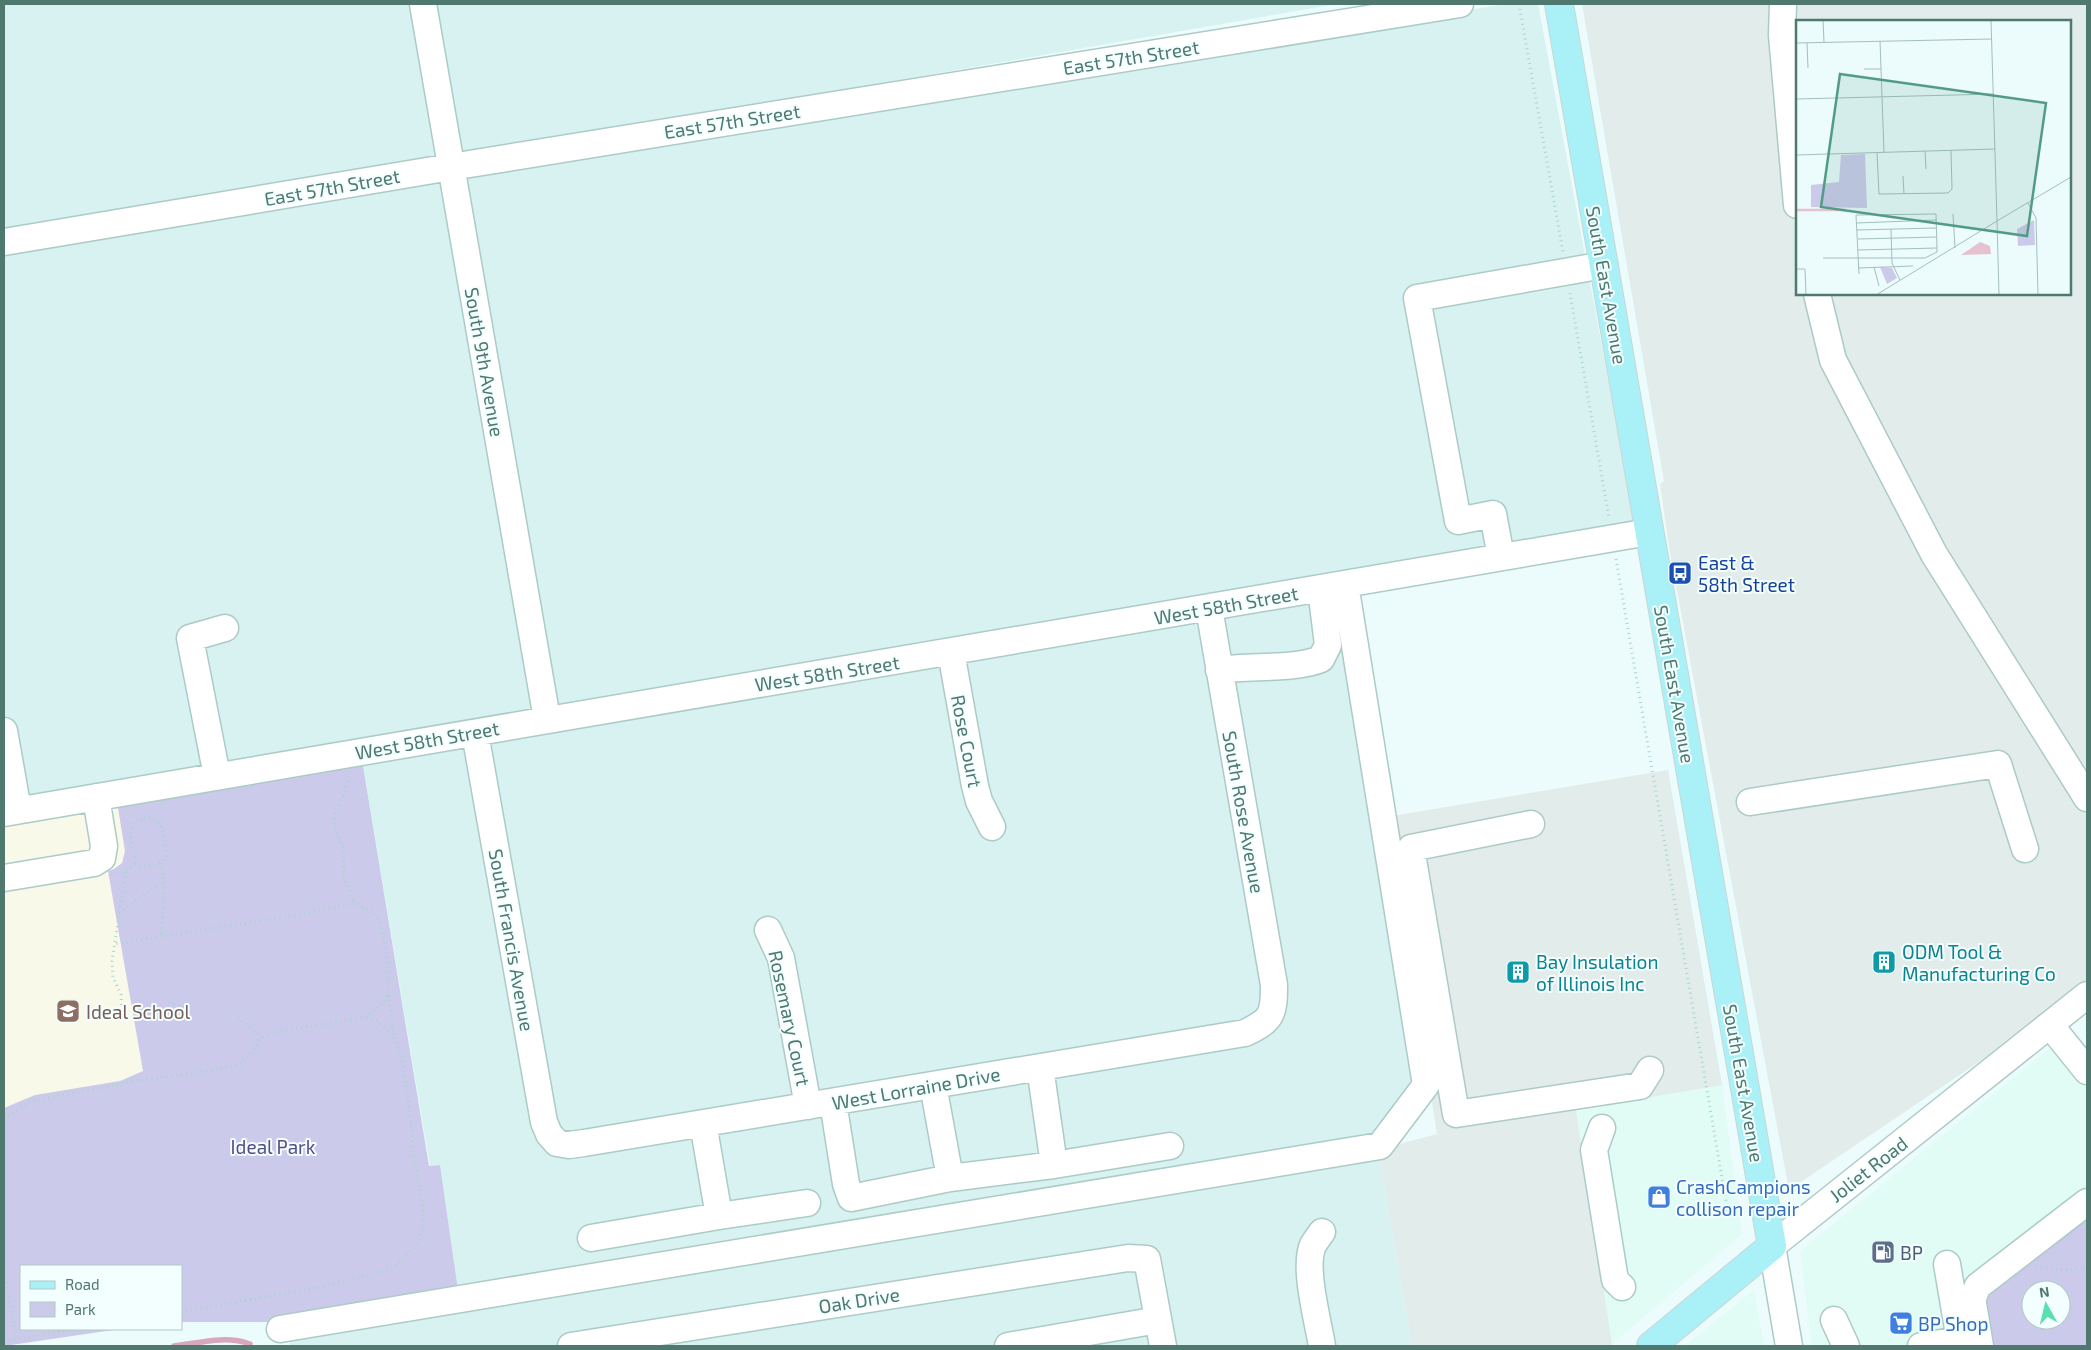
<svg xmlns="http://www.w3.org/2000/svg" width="2091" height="1350" font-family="'Exo 2',sans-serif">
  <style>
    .residential { fill: #d8f1f1 }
    .commercial { fill: #e1fcf5 }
    .industrial { fill: #e1eceb; fill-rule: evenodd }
    .education { fill: #f8f9e9 }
    .green { fill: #cccaea; fill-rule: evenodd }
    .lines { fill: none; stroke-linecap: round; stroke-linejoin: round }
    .stream { stroke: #d7a7bb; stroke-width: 5.5 }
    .minor-casing { stroke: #accbc6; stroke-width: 29 }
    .major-casing { stroke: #cad6d4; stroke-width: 30 }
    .path { stroke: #a7d6ce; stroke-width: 3; stroke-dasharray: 1 4; stroke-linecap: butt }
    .minor { stroke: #fff; stroke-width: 26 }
    .major { stroke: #a9f1f7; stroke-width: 28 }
    .labels { text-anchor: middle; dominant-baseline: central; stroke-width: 4; stroke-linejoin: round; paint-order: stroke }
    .street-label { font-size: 19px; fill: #4f786f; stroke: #f3fefe }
    .transit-label { font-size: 19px; fill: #164399; stroke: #f3fefe; text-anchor: start }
    .culture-label { font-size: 19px; fill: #0d838f; stroke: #f3fefe; text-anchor: start }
    .education-label { font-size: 19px; fill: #785e54; stroke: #f3fefe; text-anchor: start }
    .park-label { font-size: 19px; fill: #564d89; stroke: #f3fefe }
    .shop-label { font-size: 19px; fill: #366cbe; stroke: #f3fefe; text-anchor: start }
    .service-label { font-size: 19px; fill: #4e5e75; stroke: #f3fefe; text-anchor: start }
    .inset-river { fill: none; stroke: #e6c1d0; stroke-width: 2.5 }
    .inset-road { fill: none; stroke: #a4bfbc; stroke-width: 1 }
    .view { fill: #529c86; fill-opacity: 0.15; stroke: #529c86; stroke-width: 2.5 }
    .inset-edge { fill: none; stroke: #4f786f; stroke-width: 2.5 }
  </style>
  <rect width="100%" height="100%" fill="#ecfbfc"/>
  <path class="residential" d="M4,4H1337L4,235Z
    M1505,4H1538L1635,523L4,804V251Z
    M1342,594L1417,1076L1379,1135L458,1290L440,1165L430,1166L362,760Z
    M1379,1155L1412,1346H290L289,1336Z"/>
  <path class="commercial" d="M2050,1048L2087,1085V1198L1963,1346H1812L1800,1251Z
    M1722,1085L1742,1234L1612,1344L1576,1110Z
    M1754,1290L1764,1346H1685Z"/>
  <path class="industrial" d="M1582,4H2087V989L1789,1190L1670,553L1660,484L1664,481ZM1797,21H2070V294H1797Z
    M1668,770L1722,1085L1576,1110L1612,1344L1610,1346H1412L1379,1155L1403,1143L1437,1134L1386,817Z"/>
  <path class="education" d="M117,802L125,851L122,863L108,871L143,1071L120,1081L4,1108V821Z"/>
  <path class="green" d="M362,760L429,1166L440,1165L458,1290L273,1322H181V1266H21V1329H120L4,1346V1108L35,1095L120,1081L143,1071L108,871L114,869L122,863L125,851L117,802Z
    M2087,1210V1346H1987L1982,1294ZM2031,1290H2061V1320H2031Z"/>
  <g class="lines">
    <path class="stream" d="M174,1346C199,1343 226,1335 250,1344"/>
    <g class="minor-casing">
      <path id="minor" d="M423,4L547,719
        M1783,4L1782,35L1797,205
        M4,242L451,167L1460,4
        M1817,294L1833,360L1934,554L2087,798
        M1501,557L1493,514L1458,521L1417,298L1604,265
        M951,652L975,786L979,801L992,827
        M1219,670C1250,665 1294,670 1321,659L1328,645L1321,589
        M4,731L18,810
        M475,733L544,1122L549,1134L557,1143L569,1145L584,1143L1245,1033C1272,1020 1274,1015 1274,985L1209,608
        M217,776L190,638L225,628
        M1750,802L1998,764L2025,849
        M4,813L1649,532
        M1531,824L1411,848L1456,1114L1640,1086L1650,1070
        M4,878L94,863L102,858L104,846L96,797
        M768,930L781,958L808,1106
        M2050,1025L2087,1071
        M1040,1067L1054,1165L1170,1146
        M933,1085L950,1178
        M833,1102L846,1184L851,1198L950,1178L1054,1165
        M1602,1128L1594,1150L1615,1280L1622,1287
        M719,1216L807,1203
        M1322,1232C1319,1236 1316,1240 1313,1245C1303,1267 1318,1321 1322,1346
        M591,1238L719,1216L703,1123
        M1834,1320L1846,1346
        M280,1329L1380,1146L1426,1085L1345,584
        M571,1346L1128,1258L1147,1259L1163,1346
        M1008,1346L1158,1320
        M1789,1346L1772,1246L2087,995
        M1921,1346L1960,1340L1947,1264
        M1980,1346L1973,1303V1297L1978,1286L2087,1202"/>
    </g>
    <g class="major-casing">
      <path id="major" d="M1559,4L1772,1246L1651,1346"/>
    </g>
    <path class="path" d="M1519,4L1563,252
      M1570,293L1609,518
      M1616,559L1729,1219
      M348,776L346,790L335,811L334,825L343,848L344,878L355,903
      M144,817C165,818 164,837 167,854C162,867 147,868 136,863L130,834L134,822Z
      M160,863L165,889L161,937
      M117,873L126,871L136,863
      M119,913L164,881
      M389,995L394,1035
      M169,1003L187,1007
      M122,1010L121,995L113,977L112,961L126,871
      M238,1018L263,1037
      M4,1119L31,1101L135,1081L219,1069L237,1065L247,1059L263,1037L274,1032L366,1017L383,1003L389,995V966L383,933L380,922L374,913L355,903L296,915L114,944
      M2036,1268L2064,1270L2087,1267
      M4,1272L17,1339
      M181,1312L321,1287L382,1272L394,1267L418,1243L422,1231L423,1206L414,1161L409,1103L402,1059L394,1036L377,1021L367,1017
      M4,1341L78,1329"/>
    <use href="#minor" class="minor"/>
    <use href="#major" class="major"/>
  </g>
  <defs>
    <g id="bus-square" transform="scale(1.25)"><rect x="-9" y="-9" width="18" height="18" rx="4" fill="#1a4fb4" stroke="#f3fefe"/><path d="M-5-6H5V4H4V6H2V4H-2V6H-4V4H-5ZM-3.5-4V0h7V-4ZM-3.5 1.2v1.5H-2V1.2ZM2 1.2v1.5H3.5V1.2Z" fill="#fff"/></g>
    <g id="building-square" transform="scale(1.25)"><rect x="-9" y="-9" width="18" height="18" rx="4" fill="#0f9aa8" stroke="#f3fefe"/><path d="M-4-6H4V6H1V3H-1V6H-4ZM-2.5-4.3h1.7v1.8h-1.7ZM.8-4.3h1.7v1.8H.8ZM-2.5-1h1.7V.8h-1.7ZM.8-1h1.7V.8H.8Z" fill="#fff"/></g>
    <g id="school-square" transform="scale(1.25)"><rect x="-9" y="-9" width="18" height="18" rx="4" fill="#8d6e63" stroke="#f3fefe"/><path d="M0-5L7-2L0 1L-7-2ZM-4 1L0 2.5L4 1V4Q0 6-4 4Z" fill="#fff"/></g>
    <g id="shop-square" transform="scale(1.25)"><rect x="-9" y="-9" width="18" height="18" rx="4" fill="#3f7fe0" stroke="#f3fefe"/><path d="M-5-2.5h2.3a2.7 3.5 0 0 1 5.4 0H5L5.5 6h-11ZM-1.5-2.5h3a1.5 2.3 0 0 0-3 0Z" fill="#fff"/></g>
    <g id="fuel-square" transform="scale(1.25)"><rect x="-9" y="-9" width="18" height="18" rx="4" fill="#5c6f8a" stroke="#f3fefe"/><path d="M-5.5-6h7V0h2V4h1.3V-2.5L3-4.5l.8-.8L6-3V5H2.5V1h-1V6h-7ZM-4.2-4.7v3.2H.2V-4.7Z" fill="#fff"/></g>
    <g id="supermarket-square" transform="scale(1.25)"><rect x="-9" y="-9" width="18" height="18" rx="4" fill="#3f7fe0" stroke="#f3fefe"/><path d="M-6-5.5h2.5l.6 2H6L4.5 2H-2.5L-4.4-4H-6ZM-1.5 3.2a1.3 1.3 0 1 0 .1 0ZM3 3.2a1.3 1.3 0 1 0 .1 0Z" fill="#fff"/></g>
  </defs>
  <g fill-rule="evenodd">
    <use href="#bus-square" x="1680" y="573"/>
    <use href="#building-square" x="1884" y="962"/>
    <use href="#building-square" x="1518" y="972"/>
    <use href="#school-square" x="68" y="1011"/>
    <use href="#shop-square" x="1659" y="1197"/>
    <use href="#fuel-square" x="1883" y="1252"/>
    <use href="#supermarket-square" x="1901" y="1323"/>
  </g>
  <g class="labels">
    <g class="street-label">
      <text transform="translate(1131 57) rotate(-9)">East 57th Street</text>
      <text transform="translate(732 121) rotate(-9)">East 57th Street</text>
      <text transform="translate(332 187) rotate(-10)">East 57th Street</text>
      <text transform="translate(1607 285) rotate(80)">South East Avenue</text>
      <text transform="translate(485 362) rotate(80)">South 9th Avenue</text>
      <text transform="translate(1226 605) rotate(-10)">West 58th Street</text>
      <text transform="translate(827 673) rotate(-9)">West 58th Street</text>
      <text transform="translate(1675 684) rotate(80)">South East Avenue</text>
      <text transform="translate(427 740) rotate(-10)">West 58th Street</text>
      <text transform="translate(967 741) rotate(79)">Rose Court</text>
      <text transform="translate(1244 812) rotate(80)">South Rose Avenue</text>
      <text transform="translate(512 940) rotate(80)">South Francis Avenue</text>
      <text transform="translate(790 1018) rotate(78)">Rosemary Court</text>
      <text transform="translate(1744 1083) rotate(80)">South East Avenue</text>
      <text transform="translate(916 1088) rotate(-10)">West Lorraine Drive</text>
      <text transform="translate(1868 1169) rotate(-38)">Joliet Road</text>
      <text transform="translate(859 1300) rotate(-9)">Oak Drive</text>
    </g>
    <g class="transit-label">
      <text x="1698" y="562">East &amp;<tspan x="1698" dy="22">58th Street</tspan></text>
    </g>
    <g class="culture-label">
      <text x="1902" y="951">ODM Tool &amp;<tspan x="1902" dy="22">Manufacturing Co</tspan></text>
      <text x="1536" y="961">Bay Insulation<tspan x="1536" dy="22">of Illinois Inc</tspan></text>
    </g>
    <g class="education-label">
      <text x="86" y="1011">Ideal School</text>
    </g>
    <g class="park-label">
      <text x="273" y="1146">Ideal Park</text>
    </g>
    <g class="shop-label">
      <text x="1676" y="1186">CrashCampions<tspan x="1676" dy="22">collison repair</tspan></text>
      <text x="1918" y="1323">BP Shop</text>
    </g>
    <g class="service-label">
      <text x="1900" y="1252">BP</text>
    </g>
  </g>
  <g transform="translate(1796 20)">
    <rect width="275" height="275" fill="#ecfbfc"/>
    <path d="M69,134L71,188L15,187V165L43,162L45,135ZM238,200L239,225L222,226L221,209ZM84,247L96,248L101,258L91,264Z" fill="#cccaea"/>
    <path d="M184,222L194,226L195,234L165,235Z" fill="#e6c1d0"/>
    <path class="inset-river" d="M0,190H50"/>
    <path class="inset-road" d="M27,0L28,22M84,21L88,133M0,23L196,19M11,23L12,48M68,49H85M0,79L198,74M129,131L130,149M81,133L83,174L152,173L156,169L155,131M0,135L199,129M107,156L108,174M232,183L240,198L242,275M157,194L159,228M60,203L140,200M95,209L96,243L104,260M61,210L140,208M62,219L141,217M62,230L141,228M27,238H129L141,232V228M78,247L83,266M62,248L117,246M0,249H9L10,275M63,254L60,195L140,194L141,228M80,275L201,201L195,0M203,275L201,201L275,157"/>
    <path class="view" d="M44,54L250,83L231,216L25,187Z"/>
    <rect width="275" height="275" class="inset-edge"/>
  </g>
  <rect width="2091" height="1350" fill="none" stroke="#4f786f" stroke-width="10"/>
  <rect x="20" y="1265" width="162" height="65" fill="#f3fefe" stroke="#b1c8c5"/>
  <rect x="30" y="1281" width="25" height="8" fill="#a9f1f7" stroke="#b1c8c5"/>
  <text x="65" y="1290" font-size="15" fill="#4f786f">Road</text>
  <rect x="30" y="1302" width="25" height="15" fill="#cccaea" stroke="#b1c8c5"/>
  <text x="65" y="1315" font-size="15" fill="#4f786f">Park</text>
  <g transform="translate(2046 1305) rotate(352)"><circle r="24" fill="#f3fefe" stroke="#b1c8c5"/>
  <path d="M0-4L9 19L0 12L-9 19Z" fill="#58e0b2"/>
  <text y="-8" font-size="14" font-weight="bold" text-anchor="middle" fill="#4f786f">N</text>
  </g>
</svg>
